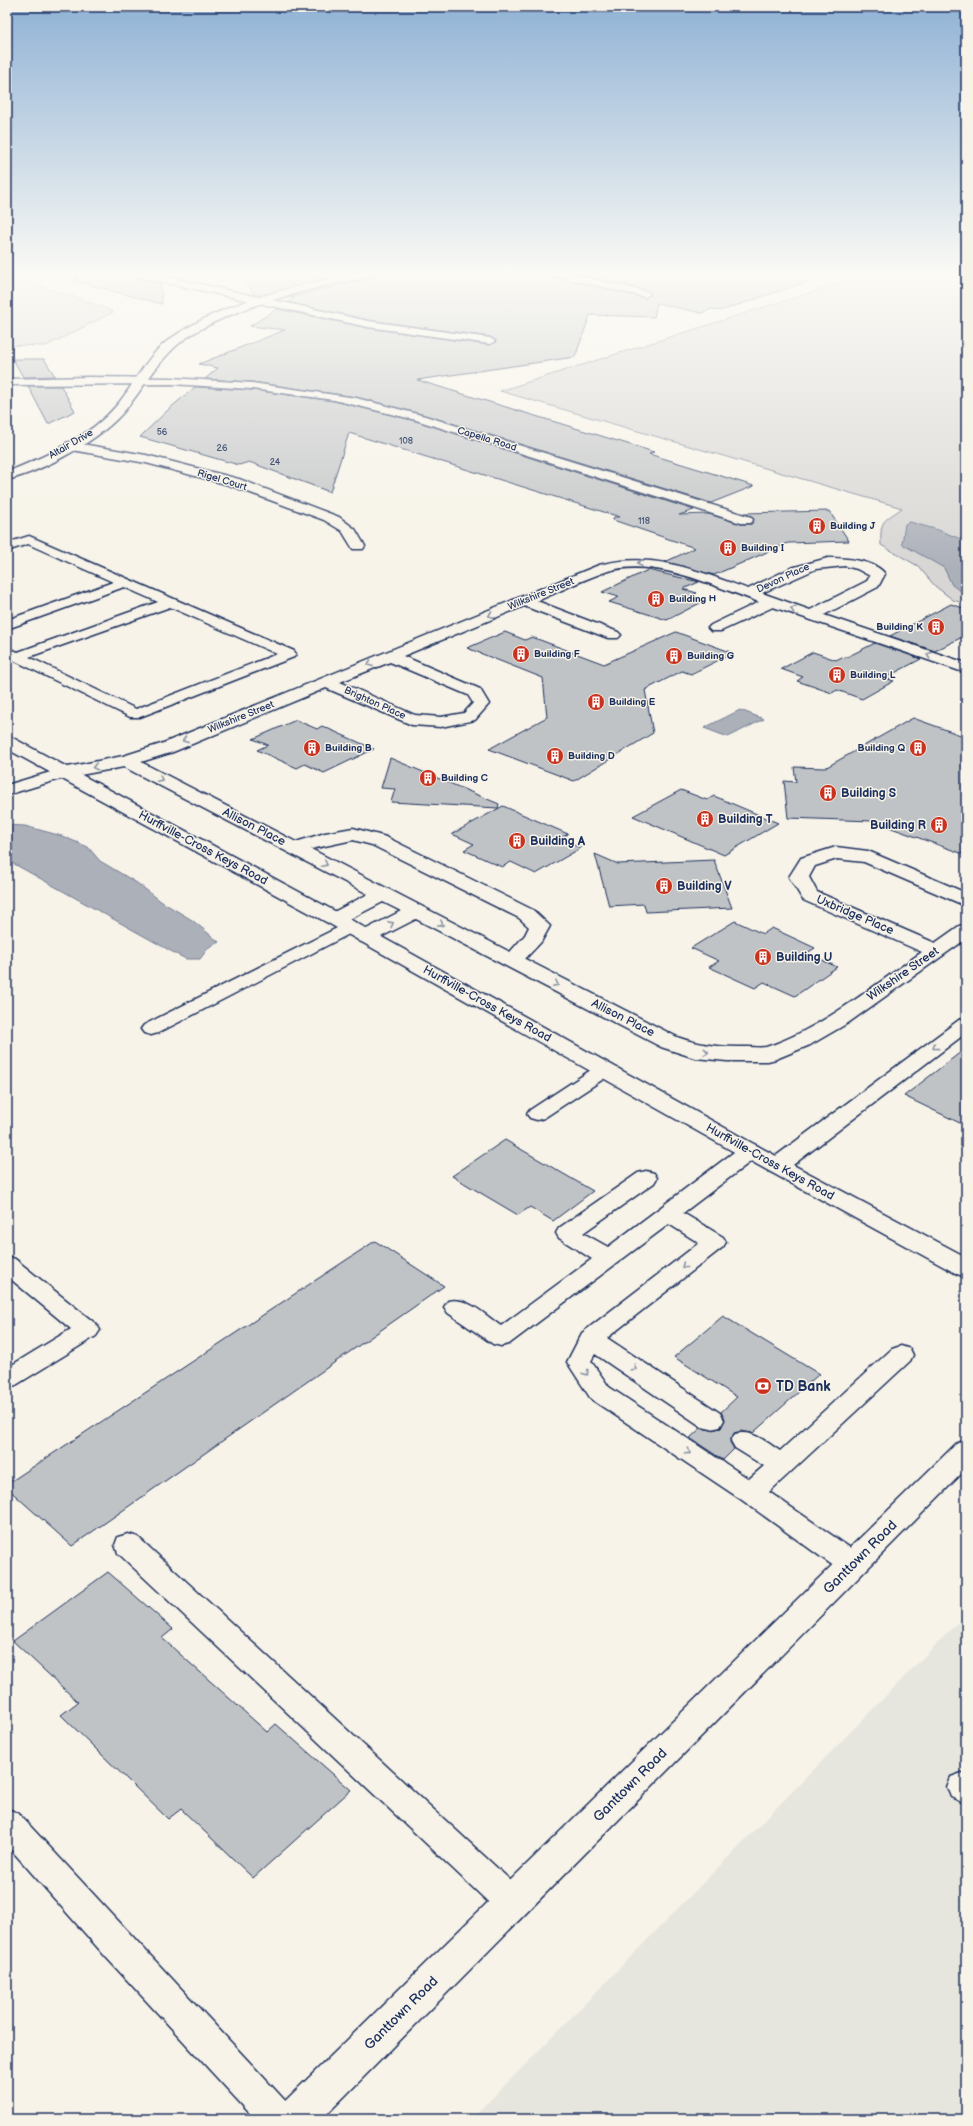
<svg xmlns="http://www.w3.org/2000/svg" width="973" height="2126" font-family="'Balsamiq Sans',sans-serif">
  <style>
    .built { fill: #e6e5de }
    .green { fill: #d7d6d4; stroke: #798299 }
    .water { fill: #acb0b9; stroke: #727c95 }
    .building { fill: #c0c3c5; stroke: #1b2f5e }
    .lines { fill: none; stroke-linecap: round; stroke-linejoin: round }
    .lane-casing { stroke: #1b2f5e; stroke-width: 3 }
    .street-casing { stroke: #1b2f5e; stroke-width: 3 }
    .secondary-casing { stroke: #1b2f5e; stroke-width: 3 }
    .lane { fill: #f7f3e8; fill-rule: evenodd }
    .street { fill: #f7f3e8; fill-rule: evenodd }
    .secondary { fill: #f7f3e8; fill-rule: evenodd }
    .oneway { stroke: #8991a3 }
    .labels { text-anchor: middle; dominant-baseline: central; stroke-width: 3; stroke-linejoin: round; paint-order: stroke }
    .far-number-label { font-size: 9px; fill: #445478 }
    .far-street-label { font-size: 10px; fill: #1b2f5e; stroke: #f7f3e8 }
    .far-poi-label { font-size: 10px; font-weight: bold; fill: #1b2f5e; stroke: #f7f3e8; text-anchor: start }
    .poi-label { font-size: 12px; font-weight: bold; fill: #1b2f5e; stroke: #f7f3e8; text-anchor: start }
    .street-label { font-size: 12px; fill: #1b2f5e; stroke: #f7f3e8 }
    .near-poi-label { font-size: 14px; font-weight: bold; fill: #1b2f5e; stroke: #f7f3e8; text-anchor: start }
    .near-street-label { font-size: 14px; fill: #1b2f5e; stroke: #f7f3e8 }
  </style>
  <rect width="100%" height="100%" fill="#f7f3e8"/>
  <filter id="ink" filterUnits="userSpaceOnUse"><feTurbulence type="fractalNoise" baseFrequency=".025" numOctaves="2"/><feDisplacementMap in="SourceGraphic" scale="8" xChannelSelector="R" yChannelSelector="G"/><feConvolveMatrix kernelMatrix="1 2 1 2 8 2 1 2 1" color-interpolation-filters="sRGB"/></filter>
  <g filter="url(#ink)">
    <path class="built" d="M966,1614V2119H472Z"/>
    <path class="green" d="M875,272H966V604L953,600L935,586L918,566L881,545C880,519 883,522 902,508L500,391Z
      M7,274C41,290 79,295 113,312L46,346L7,345Z"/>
    <path class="water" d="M910,522L938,530L966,541V595L952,585L944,568L902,544L905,524Z
      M740,710L764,719L728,737L704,728Z
      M7,825L25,826L62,836L88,847L100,861L137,883L162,902L192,920L219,942L209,947L200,959H186L178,955L7,860Z"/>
    <path class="building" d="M76,272H125L131,276L160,283L162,304L75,281Z
      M240,272H352L259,296L254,294Z
      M378,272H544L547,275L645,298L651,294L648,291L570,272H820L821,277L720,311L712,309L701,313L657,303L654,317L590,315L575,357L417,380L654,452L649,454L754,486L711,503L425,415L356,397L252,382L205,379L218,368L199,364L285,330L250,326L277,309L368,328L490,345L496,342L490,337L368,320L288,302L295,297L282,299L366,279Z
      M13,359H44L55,376L23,377Z
      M28,386H61L75,411L48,424Z
      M195,387L252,390L334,401L416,421L694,510L679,515L709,514L741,524H751L754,519L751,516L744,513L829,511L849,541L788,543L714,575L665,562L695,548L613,520L614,517H620L349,433L330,492L249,462L239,465L140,437L169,409Z
      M648,570L699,582L683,589L697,593L689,597L704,601L667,620L609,602L619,597L602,592Z
      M951,604L966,609V635L935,651L890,636Z
      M505,632L525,640L532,637L604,664L676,632L733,653L691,674L682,671L645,690L653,733L574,781L489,749L547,717L543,678L467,648Z
      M875,643L921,659L885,678L894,681L862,699L837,690L832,693L797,681L803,677L781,669L813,652L836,660L842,657L845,658Z
      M913,718L966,737V855L872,821L788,818L784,781L796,782L794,767L825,768Z
      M296,720L317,729L322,726L374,749L324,773L305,764L297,768L257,750L268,745L253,739Z
      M390,758L499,804L498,808L391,802L395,789L381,788Z
      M681,790L707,800L714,796L778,823L724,855L633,816Z
      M503,806L568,834L559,839L581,848L536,874L511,862L502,867L464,850L474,844L452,834Z
      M595,854L618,864L714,860L732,908L646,912L644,904L609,906Z
      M735,921L763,934L772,928L815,948L807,953L837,967L795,996L764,982L755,988L709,967L719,961L691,948Z
      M966,1048V1126L904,1096Z
      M505,1140L593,1191L553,1221L530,1207L518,1215L452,1176Z
      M375,1241L444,1286L72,1546L7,1488V1484Z
      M723,1316L819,1374L753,1433L741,1431L734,1433L730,1442L734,1449L723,1460L690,1438L701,1428L711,1430L721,1428L725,1419L721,1412L737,1397L674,1357Z
      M108,1572L173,1629L162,1638L267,1732L276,1724L351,1790L253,1878L181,1809L168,1819L61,1715L78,1702L13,1641Z"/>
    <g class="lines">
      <g class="lane-casing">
        <path id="lane" d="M29,536L294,651L296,654L294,657L140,717H130L7,657V648L18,652L158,602L124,587L7,629V620L113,582L28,544L7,551V543ZM170,607L277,654L136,709L29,657Z
          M64,768L70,770L72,773L70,776L7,795V785Z
          M349,922L355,923L358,927L355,931L158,1033L151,1035L144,1033L141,1029L144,1025Z
          M966,1018V1033L785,1171L777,1173L769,1171L766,1166L769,1161L959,1020Z
          M604,1064L611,1066L614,1070L611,1074L544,1118L537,1120L530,1118L527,1114L530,1110L597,1066Z
          M750,1144L758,1146L761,1151L758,1156L683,1213L723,1237L726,1242L723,1247L607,1338L720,1413L724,1420L720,1427L711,1429L702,1427L595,1354L591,1361L609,1387L749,1479L764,1466L735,1448L731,1441L735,1434C752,1429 766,1442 780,1451L892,1349L901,1346L910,1349L913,1355L910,1361L769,1492L862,1556L866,1564L862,1572L852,1575L842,1572L742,1500L591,1399L567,1362L582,1333L699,1243L669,1224L509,1344L501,1346L493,1344L448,1313L444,1307L448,1301C467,1296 486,1316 501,1326L592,1259L559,1238L556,1233L559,1228L638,1173L646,1171L654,1173L657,1178L654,1183L583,1233L608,1247L742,1146Z
          M7,1256L15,1259L96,1324L100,1330L96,1336L16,1385L7,1388V1368L71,1329L7,1276Z
          M128,1534L138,1537L523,1892L528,1903L523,1914L512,1918L501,1914L118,1553L115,1545L118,1537Z
          M962,1773L966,1775V1804L951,1797L947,1787L951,1777Z
          M7,1809L18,1813L291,2107L297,2119H255L105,1956L7,1845Z"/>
      </g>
      <g class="street-casing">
        <path id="street" d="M126,272H145L368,321L490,338L495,341L490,344L368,327L131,275Z
          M545,272H563L648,292L650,294L645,297L547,274Z
          M89,377L171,378L252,383L356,398L425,416L751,517L753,520L751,523H741L416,420L334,400L252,389L171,384L7,385V379Z
          M70,442L146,455L239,479L339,517L355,529L365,546L363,549H353L342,531L324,520L229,485L146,463L66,449L64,446L66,443Z
          M828,558C844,558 875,560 885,574L878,587L824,615L966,663V673L773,607L721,631H711L708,628L711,625L759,602C715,587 656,557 608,571C584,579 560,591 537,601L618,632L621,635L618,638H608L524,606L403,656L480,689L489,704L475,720L441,727L412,725L326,688L173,752L141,762L296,842L325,833L353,828L386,837L533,910L550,926L541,942L525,959L677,1037C701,1046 723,1047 748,1047C754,1047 761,1048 766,1047C820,1030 876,984 922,952L803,900L789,877L801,858L836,847L868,851L966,893V906L864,862L837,859L815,866L809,877L817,892L935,943L959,926L966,924V939L848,1023L810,1045L776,1059L768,1061H727L695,1058L661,1047L416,919L373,941L366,943L359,941L356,937L359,933L401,911L383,902L342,923L335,925L328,923L325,919L328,915L368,894L124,767L64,778L58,777L55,773L58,769L123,756L161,744L599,565C654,551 697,571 748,589L791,568ZM845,566L857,569L870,576L867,581L810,610L762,593L816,569ZM390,662L468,695L473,703L464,713L441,717L415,715L340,682ZM353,840L372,845L519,918L529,927L525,935L510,952L311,849Z"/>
      </g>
      <g class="secondary-casing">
        <path id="secondary" d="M359,272H377C370,279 351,280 342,282C293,293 243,306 199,330C162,350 151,379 126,409C102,439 44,471 7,480V472C46,456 89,438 117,405C135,384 146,356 170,339C225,300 295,287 359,272Z
          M7,737L13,738L342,915L752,1143L966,1257V1277L957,1274L736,1153L328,923L7,749Z
          M966,1440V1469L322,2119H276L281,2105L956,1444Z"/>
      </g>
      <use href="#lane" class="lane"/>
      <use href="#street" class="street"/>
      <use href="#secondary" class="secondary"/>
    </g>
    <defs><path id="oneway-chevron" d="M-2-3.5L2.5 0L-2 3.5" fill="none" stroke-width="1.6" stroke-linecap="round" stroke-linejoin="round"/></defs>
    <g class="oneway">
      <use href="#oneway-chevron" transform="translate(640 563) rotate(-179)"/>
      <use href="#oneway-chevron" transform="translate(793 609) rotate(-161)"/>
      <use href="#oneway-chevron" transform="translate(491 615) rotate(158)"/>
      <use href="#oneway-chevron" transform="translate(929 655) rotate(-161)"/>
      <use href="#oneway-chevron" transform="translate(370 664) rotate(158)"/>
      <use href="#oneway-chevron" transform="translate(185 740) rotate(158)"/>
      <use href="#oneway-chevron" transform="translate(95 767) rotate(168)"/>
      <use href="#oneway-chevron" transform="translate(160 779) rotate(27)"/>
      <use href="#oneway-chevron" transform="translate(325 864) rotate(27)"/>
      <use href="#oneway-chevron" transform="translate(391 924) rotate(-28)"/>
      <use href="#oneway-chevron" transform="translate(441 924) rotate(27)"/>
      <use href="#oneway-chevron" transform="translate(556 984) rotate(27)"/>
      <use href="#oneway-chevron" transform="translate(935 1047) rotate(143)"/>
      <use href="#oneway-chevron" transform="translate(706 1052) rotate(6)"/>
      <use href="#oneway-chevron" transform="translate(684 1266) rotate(142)"/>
      <use href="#oneway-chevron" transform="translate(634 1368) rotate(33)"/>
      <use href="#oneway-chevron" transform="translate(586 1373) rotate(56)"/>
      <use href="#oneway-chevron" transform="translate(688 1452) rotate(34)"/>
    </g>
  </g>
  <linearGradient id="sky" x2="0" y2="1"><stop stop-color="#90b2d5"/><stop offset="0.48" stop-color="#fbfaf5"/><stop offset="1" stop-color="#fbfaf5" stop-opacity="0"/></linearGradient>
  <rect width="973" height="570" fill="url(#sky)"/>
  <defs>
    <g id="building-disc" transform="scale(0.9)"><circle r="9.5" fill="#c8321e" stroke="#f7f3e8"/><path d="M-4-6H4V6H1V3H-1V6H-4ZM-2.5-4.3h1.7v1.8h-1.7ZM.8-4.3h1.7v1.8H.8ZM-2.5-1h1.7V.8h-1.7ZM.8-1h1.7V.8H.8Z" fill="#fff"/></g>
    <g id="bank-disc" transform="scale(0.9)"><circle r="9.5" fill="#c8321e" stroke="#f7f3e8"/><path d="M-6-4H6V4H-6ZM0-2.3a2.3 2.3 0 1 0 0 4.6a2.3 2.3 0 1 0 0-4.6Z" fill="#fff"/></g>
  </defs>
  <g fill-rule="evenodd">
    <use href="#building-disc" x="817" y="526"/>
    <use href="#building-disc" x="728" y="548"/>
    <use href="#building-disc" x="656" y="599"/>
    <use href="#building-disc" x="936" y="627"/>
    <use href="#building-disc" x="521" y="654"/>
    <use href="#building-disc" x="674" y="656"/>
    <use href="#building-disc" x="837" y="675"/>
    <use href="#building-disc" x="596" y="702"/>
    <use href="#building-disc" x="312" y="748"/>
    <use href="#building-disc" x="918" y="748"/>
    <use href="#building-disc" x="555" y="756"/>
    <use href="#building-disc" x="428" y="778"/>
    <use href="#building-disc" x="828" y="793"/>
    <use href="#building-disc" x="705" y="819"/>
    <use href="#building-disc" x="939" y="825"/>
    <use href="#building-disc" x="517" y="841"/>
    <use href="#building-disc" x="664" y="886"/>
    <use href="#building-disc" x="763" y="957"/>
    <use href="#bank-disc" x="763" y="1386"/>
  </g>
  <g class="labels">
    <g class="far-number-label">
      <text x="162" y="432">56</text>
      <text x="406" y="441">108</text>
      <text x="222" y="448">26</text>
      <text x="275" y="462">24</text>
      <text x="644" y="521">118</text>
    </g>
    <g class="far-street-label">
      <text transform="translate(487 439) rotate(17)">Capella Road</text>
      <text transform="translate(71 444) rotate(-30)">Altair Drive</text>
      <text transform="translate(222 480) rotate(17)">Rigel Court</text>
      <text transform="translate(783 578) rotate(-25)">Devon Place</text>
      <text transform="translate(541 594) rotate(-22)">Wilkshire Street</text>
      <text transform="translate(375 703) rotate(24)">Brighton Place</text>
      <text transform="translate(241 717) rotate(-22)">Wilkshire Street</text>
    </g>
    <g class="far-poi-label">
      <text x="830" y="526">Building J</text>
      <text x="741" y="548">Building I</text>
      <text x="669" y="599">Building H</text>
      <text x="923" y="627" text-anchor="end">Building K</text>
      <text x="534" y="654">Building F</text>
      <text x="687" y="656">Building G</text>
      <text x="850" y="675">Building L</text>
      <text x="609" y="702">Building E</text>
      <text x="325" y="748">Building B</text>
      <text x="905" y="748" text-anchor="end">Building Q</text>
      <text x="568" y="756">Building D</text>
      <text x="441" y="778">Building C</text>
    </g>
    <g class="poi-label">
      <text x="841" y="793">Building S</text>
      <text x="718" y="819">Building T</text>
      <text x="926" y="825" text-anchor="end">Building R</text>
      <text x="530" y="841">Building A</text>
      <text x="677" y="886">Building V</text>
      <text x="776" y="957">Building U</text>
    </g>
    <g class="street-label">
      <text transform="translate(254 827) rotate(27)">Allison Place</text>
      <text transform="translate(203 848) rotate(28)">Hurffville-Cross Keys Road</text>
      <text transform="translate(855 915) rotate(23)">Uxbridge Place</text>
      <text transform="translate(903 974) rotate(-35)">Wilkshire Street</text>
      <text transform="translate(487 1004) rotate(29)">Hurffville-Cross Keys Road</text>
      <text transform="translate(623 1018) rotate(27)">Allison Place</text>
      <text transform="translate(770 1162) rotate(29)">Hurffville-Cross Keys Road</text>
    </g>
    <g class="near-poi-label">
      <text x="776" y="1386">TD Bank</text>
    </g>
    <g class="near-street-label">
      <text transform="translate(860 1557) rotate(-45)">Ganttown Road</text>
      <text transform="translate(630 1785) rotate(-45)">Ganttown Road</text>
      <text transform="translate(401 2013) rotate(-45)">Ganttown Road</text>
    </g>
  </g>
  <rect width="973" height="2126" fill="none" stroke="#f7f3e8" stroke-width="24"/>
  <rect x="12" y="12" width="949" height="2102" fill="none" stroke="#1b2f5e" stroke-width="1.5" filter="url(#ink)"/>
</svg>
